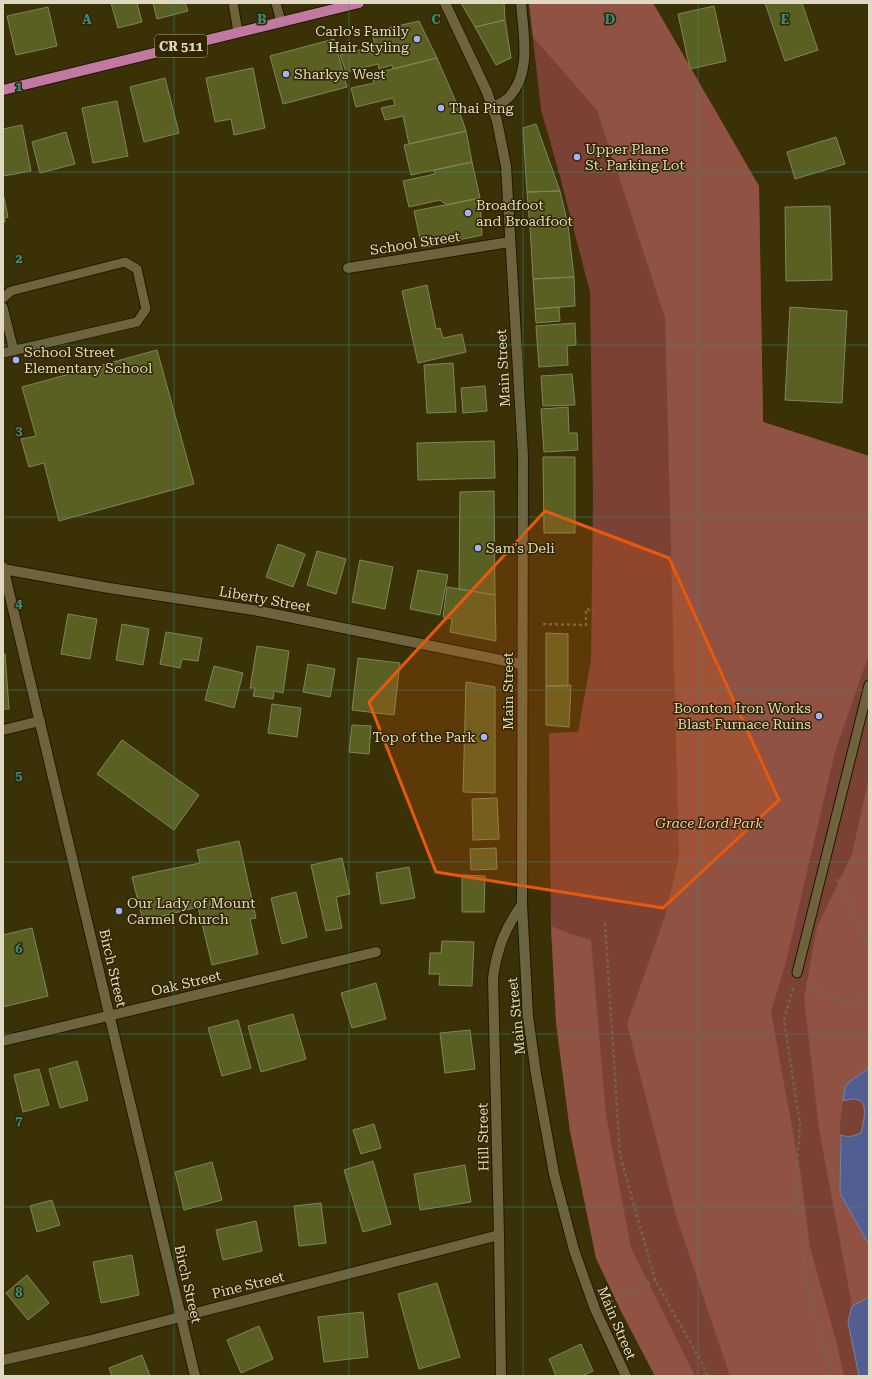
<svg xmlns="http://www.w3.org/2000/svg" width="872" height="1379" font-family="'Roboto Serif',serif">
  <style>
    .green { fill: #7b4134 }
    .forest { fill: #8f5243 }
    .water { fill: #525d92; stroke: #7c82a1 }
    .building { fill: #5a6021; stroke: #80855d }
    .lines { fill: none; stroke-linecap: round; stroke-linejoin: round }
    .service-casing { stroke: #201800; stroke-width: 11 }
    .minor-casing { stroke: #201800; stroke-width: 12 }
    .tertiary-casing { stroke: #201800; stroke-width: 12 }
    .primary-casing { stroke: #201800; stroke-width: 12 }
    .path { stroke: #716845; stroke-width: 2.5; stroke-dasharray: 3 3; stroke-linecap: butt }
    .service { stroke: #6e633c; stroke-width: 9 }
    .minor { stroke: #6e633c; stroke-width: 10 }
    .tertiary { stroke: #6e633c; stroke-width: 10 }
    .primary { stroke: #c279a1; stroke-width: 10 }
    .marked { fill: #e8590c; fill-opacity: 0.2; stroke: #e8590c; stroke-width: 3; stroke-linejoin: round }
    .grid { fill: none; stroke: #398a7f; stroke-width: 1; stroke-opacity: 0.55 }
    .poi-dot { fill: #a2b2fd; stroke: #312600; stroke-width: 1.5 }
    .labels { text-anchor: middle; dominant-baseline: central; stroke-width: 3; stroke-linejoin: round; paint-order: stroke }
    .shield { fill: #312600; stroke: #aba389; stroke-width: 1 }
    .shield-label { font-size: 13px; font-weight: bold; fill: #dfd9c4 }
    .poi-label { font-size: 14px; fill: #dfd9c4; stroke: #312600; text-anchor: start }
    .street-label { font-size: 14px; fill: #dfd9c4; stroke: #312600 }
    .park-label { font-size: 14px; font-style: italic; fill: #fbc1b3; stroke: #312600 }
    .grid-label { font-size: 13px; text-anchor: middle; font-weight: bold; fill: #398a7f; stroke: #312600; stroke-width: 3; stroke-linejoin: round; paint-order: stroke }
  </style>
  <rect width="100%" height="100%" fill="#3b3107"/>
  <path class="green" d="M529,3H653L759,186L763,422L869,456V1376H655L622,1313L596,1258L570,1131L556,1022L551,926L549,733L578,732L591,660L593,496L590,292L558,169L541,110Z"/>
  <path class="forest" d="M529,3H653L759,186L763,422L869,456V654L835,752L786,962L771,1012L801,1176L810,1247L837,1344L844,1376H730L676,1216L627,1024L665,916L679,857L665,318L597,110L533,37Z
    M869,777V1068L845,1087L840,1124V1193L869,1245V1297L852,1306L819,1129L804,998L817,927L852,854Z
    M551,926L571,934L591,940L606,1115L631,1248L695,1376H655L622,1313L596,1258L570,1131L556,1022Z"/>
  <path class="water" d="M869,1068V1245L840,1193L841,1135C849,1138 853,1136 861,1133C865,1115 871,1092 843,1101L845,1087L850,1081Z
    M869,1297V1376H859L848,1322L852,1306Z"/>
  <path class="building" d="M111,3H137L142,22L118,28Z
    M153,3H185L188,11L157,19Z
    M461,3H504L505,20L475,27Z
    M765,3H802L818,50L785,61Z
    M714,6L726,61L690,69L678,14Z
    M48,7L57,46L16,55L7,16Z
    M505,20L511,58L496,65L475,27Z
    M419,21L437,58L393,69L392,65L379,69L378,64L346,72L340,55L375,46L372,32Z
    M334,39L347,87L283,104L270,56Z
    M437,58L456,102L466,131L409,144L403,116L385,120L381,108L395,105L393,98L356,107L351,88L374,83L372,74Z
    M253,68L265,128L234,135L231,119L215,122L206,78Z
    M165,78L179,133L144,142L130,87Z
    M117,101L128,156L93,163L82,108Z
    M536,124L560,191L527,192L523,128Z
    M22,125L31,171L3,176V129Z
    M466,131L472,162L411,175L404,145Z
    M66,132L75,164L40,173L32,142Z
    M836,137L845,164L795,179L787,152Z
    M472,162L480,198L447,205L440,200L409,207L403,181L435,174L434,170Z
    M560,191L568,225L530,227L527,192Z
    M3,193L8,217L4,218L5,222H3Z
    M480,198L482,235L422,248L414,211Z
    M830,206L832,280L786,281L785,207Z
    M568,225L574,277L533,279L530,227Z
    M574,277L575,306L535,309L533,279Z
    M427,285L436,329L440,328L443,338L462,334L466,352L418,363L402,291Z
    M559,307L560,321L536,323L535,309Z
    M790,307L847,311L842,403L785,400Z
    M575,323L576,345L567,346L568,365L539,367L536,326Z
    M157,350L194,484L59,521L44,463L29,467L21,439L36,436L22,387Z
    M453,363L456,412L427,413L424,365Z
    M572,374L575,405L543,406L541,376Z
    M485,386L487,411L463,413L461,388Z
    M568,407L569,433H577L578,450L544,452L541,409Z
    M494,441L495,478L418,480L417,443Z
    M543,457H575V533H544Z
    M494,491L495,595L459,589L460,492Z
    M278,544L305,554L293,587L266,577Z
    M317,551L346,559L336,594L307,585Z
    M360,560L393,567L385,609L352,602Z
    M418,570L448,575L440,615L410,609Z
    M447,587L495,595L496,641L450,632L452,619L443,617Z
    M68,614L97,619L90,659L61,654Z
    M122,624L149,629L143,665L116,660Z
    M166,632L202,638L198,661L182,659L180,668L160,664Z
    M546,633L568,634V686H546Z
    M257,646L289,651L283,693L274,691L273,699L253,696L255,688H250Z
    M3,654H5L9,709H3Z
    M358,658L400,663L394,715L352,710Z
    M308,664L335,669L330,697L303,692Z
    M214,666L243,673L234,708L205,700Z
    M466,682L495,687V793L463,792Z
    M571,685L569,727L546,725V686Z
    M272,704L301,708L297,737L268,733Z
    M352,725L371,726L369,754L349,752Z
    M122,740L199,795L174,830L97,774Z
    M497,798L499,839L473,840L472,799Z
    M239,841L256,918L250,919L258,954L212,965L198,907L143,921L132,877L200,863L197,850Z
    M496,848L497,869L471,870L470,849Z
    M342,858L350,894L336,897L342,928L326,931L311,865Z
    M409,867L415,898L381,904L376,873Z
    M462,875L485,876L484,912H462Z
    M296,892L307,937L282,944L271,898Z
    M32,928L48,996L3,1007V935Z
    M442,941L474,942L472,986L439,985L440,974H429L430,953H441Z
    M376,983L386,1019L352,1028L341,993Z
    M293,1014L306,1059L261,1072L248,1026Z
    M238,1020L251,1068L222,1076L208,1028Z
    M470,1030L475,1069L445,1073L440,1033Z
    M77,1061L88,1100L60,1108L49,1069Z
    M39,1069L49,1105L23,1112L14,1075Z
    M374,1124L381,1148L361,1154L353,1130Z
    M373,1161L391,1224L363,1232L344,1170Z
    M212,1162L222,1200L184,1210L175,1172Z
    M465,1165L471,1202L420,1210L414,1174Z
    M52,1200L60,1225L37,1232L30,1206Z
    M321,1203L326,1243L299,1246L294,1206Z
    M256,1221L262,1251L223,1260L216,1230Z
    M132,1255L139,1295L101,1303L93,1262Z
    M27,1275L49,1303L28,1320L6,1293Z
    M437,1283L460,1357L419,1369L398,1294Z
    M363,1312L368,1357L324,1362L318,1317Z
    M259,1326L273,1359L241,1373L227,1340Z
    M581,1344L593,1371L582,1376H556L549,1359Z
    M142,1355L150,1376H112L109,1368Z"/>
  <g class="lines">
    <g class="service-casing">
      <path id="service" d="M233,3L238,32
        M276,3L281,22
        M3,298L11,291L125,262L137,269L146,309L137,322L3,353
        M3,307L14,351
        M797,973L869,685"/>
    </g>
    <g class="minor-casing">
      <path id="minor" d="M492,108C498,104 506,101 510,96C532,71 523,33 521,3
        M348,268L510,242
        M3,567L195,1376
        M3,569L109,588L259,611L521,664
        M3,730L40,721
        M3,1041L376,952
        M3,1360L87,1341L499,1235
        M501,1376L499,1235L493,978C497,948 505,929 522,904"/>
    </g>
    <g class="tertiary-casing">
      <path id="tertiary" d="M445,3L487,92L497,121L506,166L523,456L522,904L528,1016L536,1074L554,1174L574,1250L595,1309L626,1376"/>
    </g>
    <g class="primary-casing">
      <path id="primary" d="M3,90L359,3"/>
    </g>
    <path class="path" d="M543,624L586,625V609L594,611
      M837,879L869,947
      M605,923L620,1155L655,1280L703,1365L707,1376
      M807,982L819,993L853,1004L869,995
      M793,988L784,1020L800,1125L796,1180L808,1291L832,1376
      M610,1302L655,1280"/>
    <use href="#service" class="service"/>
    <use href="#minor" class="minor"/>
    <use href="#tertiary" class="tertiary"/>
    <use href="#primary" class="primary"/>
  </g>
  <path class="marked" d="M545,511L669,558L779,800L663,908L436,872L369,702Z"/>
  <path class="grid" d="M174,3V1376M349,3V1376M523,3V1376M698,3V1376M3,172H869M3,345H869M3,517H869M3,690H869M3,862H869M3,1034H869M3,1207H869"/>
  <g class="poi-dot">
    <circle cx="417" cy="39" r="4"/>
    <circle cx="286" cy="74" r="4"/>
    <circle cx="441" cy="108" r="4"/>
    <circle cx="577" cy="157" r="4"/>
    <circle cx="468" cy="213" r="4"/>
    <circle cx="16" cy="360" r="4"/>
    <circle cx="478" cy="548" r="4"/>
    <circle cx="819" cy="716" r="4"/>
    <circle cx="484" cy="737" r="4"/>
    <circle cx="119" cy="911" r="4"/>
  </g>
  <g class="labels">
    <rect class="shield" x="155" y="35" width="52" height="22" rx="3"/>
    <g class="shield-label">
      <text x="181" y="46">CR 511</text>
    </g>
    <g class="poi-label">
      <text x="409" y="31" text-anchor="end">Carlo's Family<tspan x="409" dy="16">Hair Styling</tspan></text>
      <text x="294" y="74">Sharkys West</text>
      <text x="449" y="108">Thai Ping</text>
      <text x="585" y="149">Upper Plane<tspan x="585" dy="16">St. Parking Lot</tspan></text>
      <text x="476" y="205">Broadfoot<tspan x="476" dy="16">and Broadfoot</tspan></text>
      <text x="24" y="352">School Street<tspan x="24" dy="16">Elementary School</tspan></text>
      <text x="486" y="548">Sam's Deli</text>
      <text x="811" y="708" text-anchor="end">Boonton Iron Works<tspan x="811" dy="16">Blast Furnace Ruins</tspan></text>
      <text x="476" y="737" text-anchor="end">Top of the Park</text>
      <text x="127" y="903">Our Lady of Mount<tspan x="127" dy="16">Carmel Church</tspan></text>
    </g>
    <g class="street-label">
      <text transform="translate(415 243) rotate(-9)">School Street</text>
      <text transform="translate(503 368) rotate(-93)">Main Street</text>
      <text transform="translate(265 599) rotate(10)">Liberty Street</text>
      <text transform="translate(508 691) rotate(-90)">Main Street</text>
      <text transform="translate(113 968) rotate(77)">Birch Street</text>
      <text transform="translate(186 983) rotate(-13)">Oak Street</text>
      <text transform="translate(516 1016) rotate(-96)">Main Street</text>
      <text transform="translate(483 1137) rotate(-91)">Hill Street</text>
      <text transform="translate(188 1284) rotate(77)">Birch Street</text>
      <text transform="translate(248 1285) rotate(-14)">Pine Street</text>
      <text transform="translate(617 1323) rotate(67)">Main Street</text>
    </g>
    <g class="park-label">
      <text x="709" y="823">Grace Lord Park</text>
    </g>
  </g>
  <g class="grid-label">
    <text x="87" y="24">A</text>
    <text x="262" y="24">B</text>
    <text x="436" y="24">C</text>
    <text x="610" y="24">D</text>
    <text x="785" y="24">E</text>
    <text x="19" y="91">1</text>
    <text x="19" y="263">2</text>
    <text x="19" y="435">3</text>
    <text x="19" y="608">4</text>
    <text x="19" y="780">5</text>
    <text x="19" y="953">6</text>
    <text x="19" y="1125">7</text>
    <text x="19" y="1297">8</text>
  </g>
  <rect width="872" height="1379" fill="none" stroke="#dfd9c4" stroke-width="8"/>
</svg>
